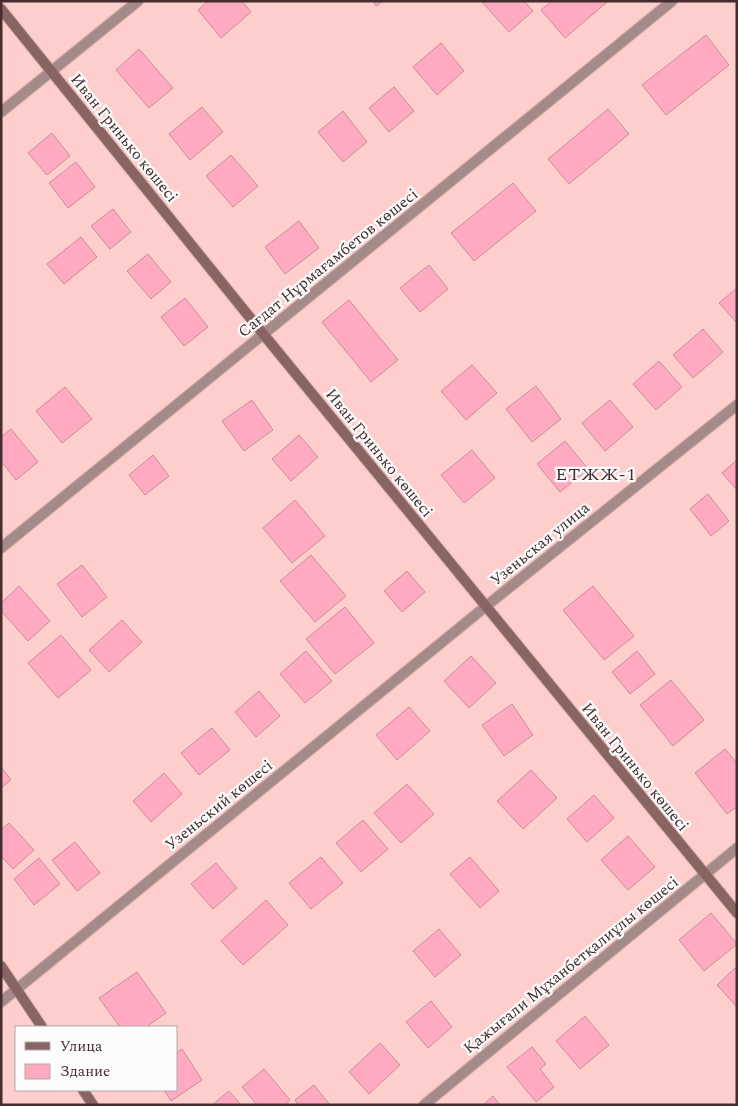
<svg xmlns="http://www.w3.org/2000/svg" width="738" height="1106" font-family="Spectral,serif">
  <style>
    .building { fill: #ffaac0; stroke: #c58f9c }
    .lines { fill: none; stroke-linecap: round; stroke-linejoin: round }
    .street-casing { stroke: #d8aeab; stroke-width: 12 }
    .secondary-casing { stroke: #d8aeab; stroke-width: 12 }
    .street { stroke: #a48b8a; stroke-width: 10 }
    .secondary { stroke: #886563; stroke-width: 10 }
    .labels { text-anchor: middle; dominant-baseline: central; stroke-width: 4.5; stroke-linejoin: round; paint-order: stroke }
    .street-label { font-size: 16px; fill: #442d2c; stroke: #fcfcfc }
    .neighbourhood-label { font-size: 18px; letter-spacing: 1px; fill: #442d2c; stroke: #fcfcfc }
  </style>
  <rect width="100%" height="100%" fill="#fdcecb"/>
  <path class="building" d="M208,1H242L251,12L221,38L198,10Z
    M373,1H383L376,6Z
    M524,1L533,11L509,32L482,2Z
    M552,1H604L606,3L565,38L541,10Z
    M706,35L729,65L666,115L642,85Z
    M441,43L464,71L437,95L413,67Z
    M139,49L173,88L149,108L116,70Z
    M394,87L414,111L389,132L369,108Z
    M202,107L223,132L190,160L169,134Z
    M608,109L629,134L569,184L548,159Z
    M343,111L367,142L343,162L318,132Z
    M52,133L70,156L47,175L28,153Z
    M231,155L258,186L233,207L206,176Z
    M76,162L95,187L68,208L49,183Z
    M513,183L536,211L474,261L451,233Z
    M113,209L131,232L110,249L91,226Z
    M299,221L319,248L285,274L265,247Z
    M81,237L97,257L64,284L47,264Z
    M148,254L171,282L151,299L127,271Z
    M429,265L448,289L420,312L400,288Z
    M737,288V323L719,303Z
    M185,298L208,327L184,346L161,317Z
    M349,300L398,360L371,382L322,322Z
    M703,329L723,352L693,378L673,355Z
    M659,361L682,387L656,410L633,384Z
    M472,365L497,393L466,420L441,391Z
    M536,386L561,419L532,442L506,409Z
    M65,387L92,419L62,443L36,411Z
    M252,400L273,430L244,451L222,421Z
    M610,400L633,427L605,451L582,423Z
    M11,429L38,462L16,480L1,461V437Z
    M299,435L318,457L291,481L272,459Z
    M565,441L588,469L560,492L537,464Z
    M472,450L495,478L464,503L441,475Z
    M153,455L169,476L145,495L129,475Z
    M737,460V490L722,473Z
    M708,494L729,521L711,536L690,509Z
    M295,500L325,536L292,563L263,528Z
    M311,555L346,596L315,622L280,581Z
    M82,565L107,597L82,617L57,584Z
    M407,571L425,592L402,612L384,591Z
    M19,586L50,621L28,641L1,611V603Z
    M593,586L634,636L604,660L563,610Z
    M345,607L374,643L335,674L306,639Z
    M122,620L142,642L109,672L89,650Z
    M61,635L91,670L58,698L28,663Z
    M306,651L332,681L305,703L280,674Z
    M637,651L655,674L630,694L612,672Z
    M471,656L496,683L469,708L444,681Z
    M671,680L704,720L673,746L640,705Z
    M259,691L280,716L256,737L235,712Z
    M512,704L533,735L504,756L482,725Z
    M409,707L430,731L397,760L376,735Z
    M212,728L230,750L199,775L181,753Z
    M725,749L737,763V807L727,814L695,773Z
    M1,767L11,780L1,788Z
    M531,770L557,798L523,829L497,801Z
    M164,773L182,794L151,822L133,801Z
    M407,784L434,814L401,843L374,813Z
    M594,795L614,818L587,842L567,819Z
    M363,820L388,849L361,872L336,843Z
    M9,823L34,850L13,869L1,856V830Z
    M628,836L655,867L628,890L601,860Z
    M75,842L100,873L77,891L52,860Z
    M321,857L343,883L311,909L289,883Z
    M470,857L499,891L480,908L450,874Z
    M39,858L60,884L34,905L14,879Z
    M216,863L237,888L213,909L191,884Z
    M266,900L288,925L243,965L221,941Z
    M711,913L737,944L704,971L679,940Z
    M439,929L461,955L435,977L413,951Z
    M735,968L737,970V1007L717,985Z
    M137,972L166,1013L146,1027H120L99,998Z
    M431,1001L452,1027L428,1048L406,1022Z
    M585,1016L609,1045L580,1069L556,1041Z
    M380,1043L400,1065L369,1094L349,1072Z
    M532,1047L546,1064L540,1069L554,1087L536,1102L507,1067Z
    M182,1049L202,1080L171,1101L164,1090H176V1053Z
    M264,1069L290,1100L284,1105H257L242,1087Z
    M314,1085L330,1105H298L295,1100Z
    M229,1091L241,1105H212Z
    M493,1096L500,1105H483Z"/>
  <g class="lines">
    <g class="street-casing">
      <path id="street" d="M1,112L138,1
        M1,548L672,1
        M1,1002L485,607L737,405
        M424,1105L737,848"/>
    </g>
    <g class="secondary-casing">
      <path id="secondary" d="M1,9L264,335L737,913
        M1,966L42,1027
        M83,1090L93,1105"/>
    </g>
    <use href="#street" class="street"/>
    <use href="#secondary" class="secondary"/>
  </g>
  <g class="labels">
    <g class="street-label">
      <text transform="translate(124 138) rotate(51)">Иван Гринько көшесі</text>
      <text transform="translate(328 263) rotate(-39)">Сағдат Нұрмағамбетов көшесі</text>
      <text transform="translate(379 453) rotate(51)">Иван Гринько көшесі</text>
      <text transform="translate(540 544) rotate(-39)">Узеньская улица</text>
      <text transform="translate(635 767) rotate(51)">Иван Гринько көшесі</text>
      <text transform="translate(219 805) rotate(-39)">Узеньский көшесі</text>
      <text transform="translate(571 965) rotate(-39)">Қажығали Мұханбетқалиұлы көшесі</text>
    </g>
    <g class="neighbourhood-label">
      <text x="596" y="474">ЕТЖЖ-1</text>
    </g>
  </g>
  <rect width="738" height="1106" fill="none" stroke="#442d2c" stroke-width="5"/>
  <rect x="15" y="1026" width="162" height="65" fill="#fcfcfc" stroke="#b2a9a9"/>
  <rect x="25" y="1042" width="25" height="8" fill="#886563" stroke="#b2a9a9"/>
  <text x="60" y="1051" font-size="15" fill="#442d2c">Улица</text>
  <rect x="25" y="1064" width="25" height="15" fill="#ffaac0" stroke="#b2a9a9"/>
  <text x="60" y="1076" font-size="15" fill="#442d2c">Здание</text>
</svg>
